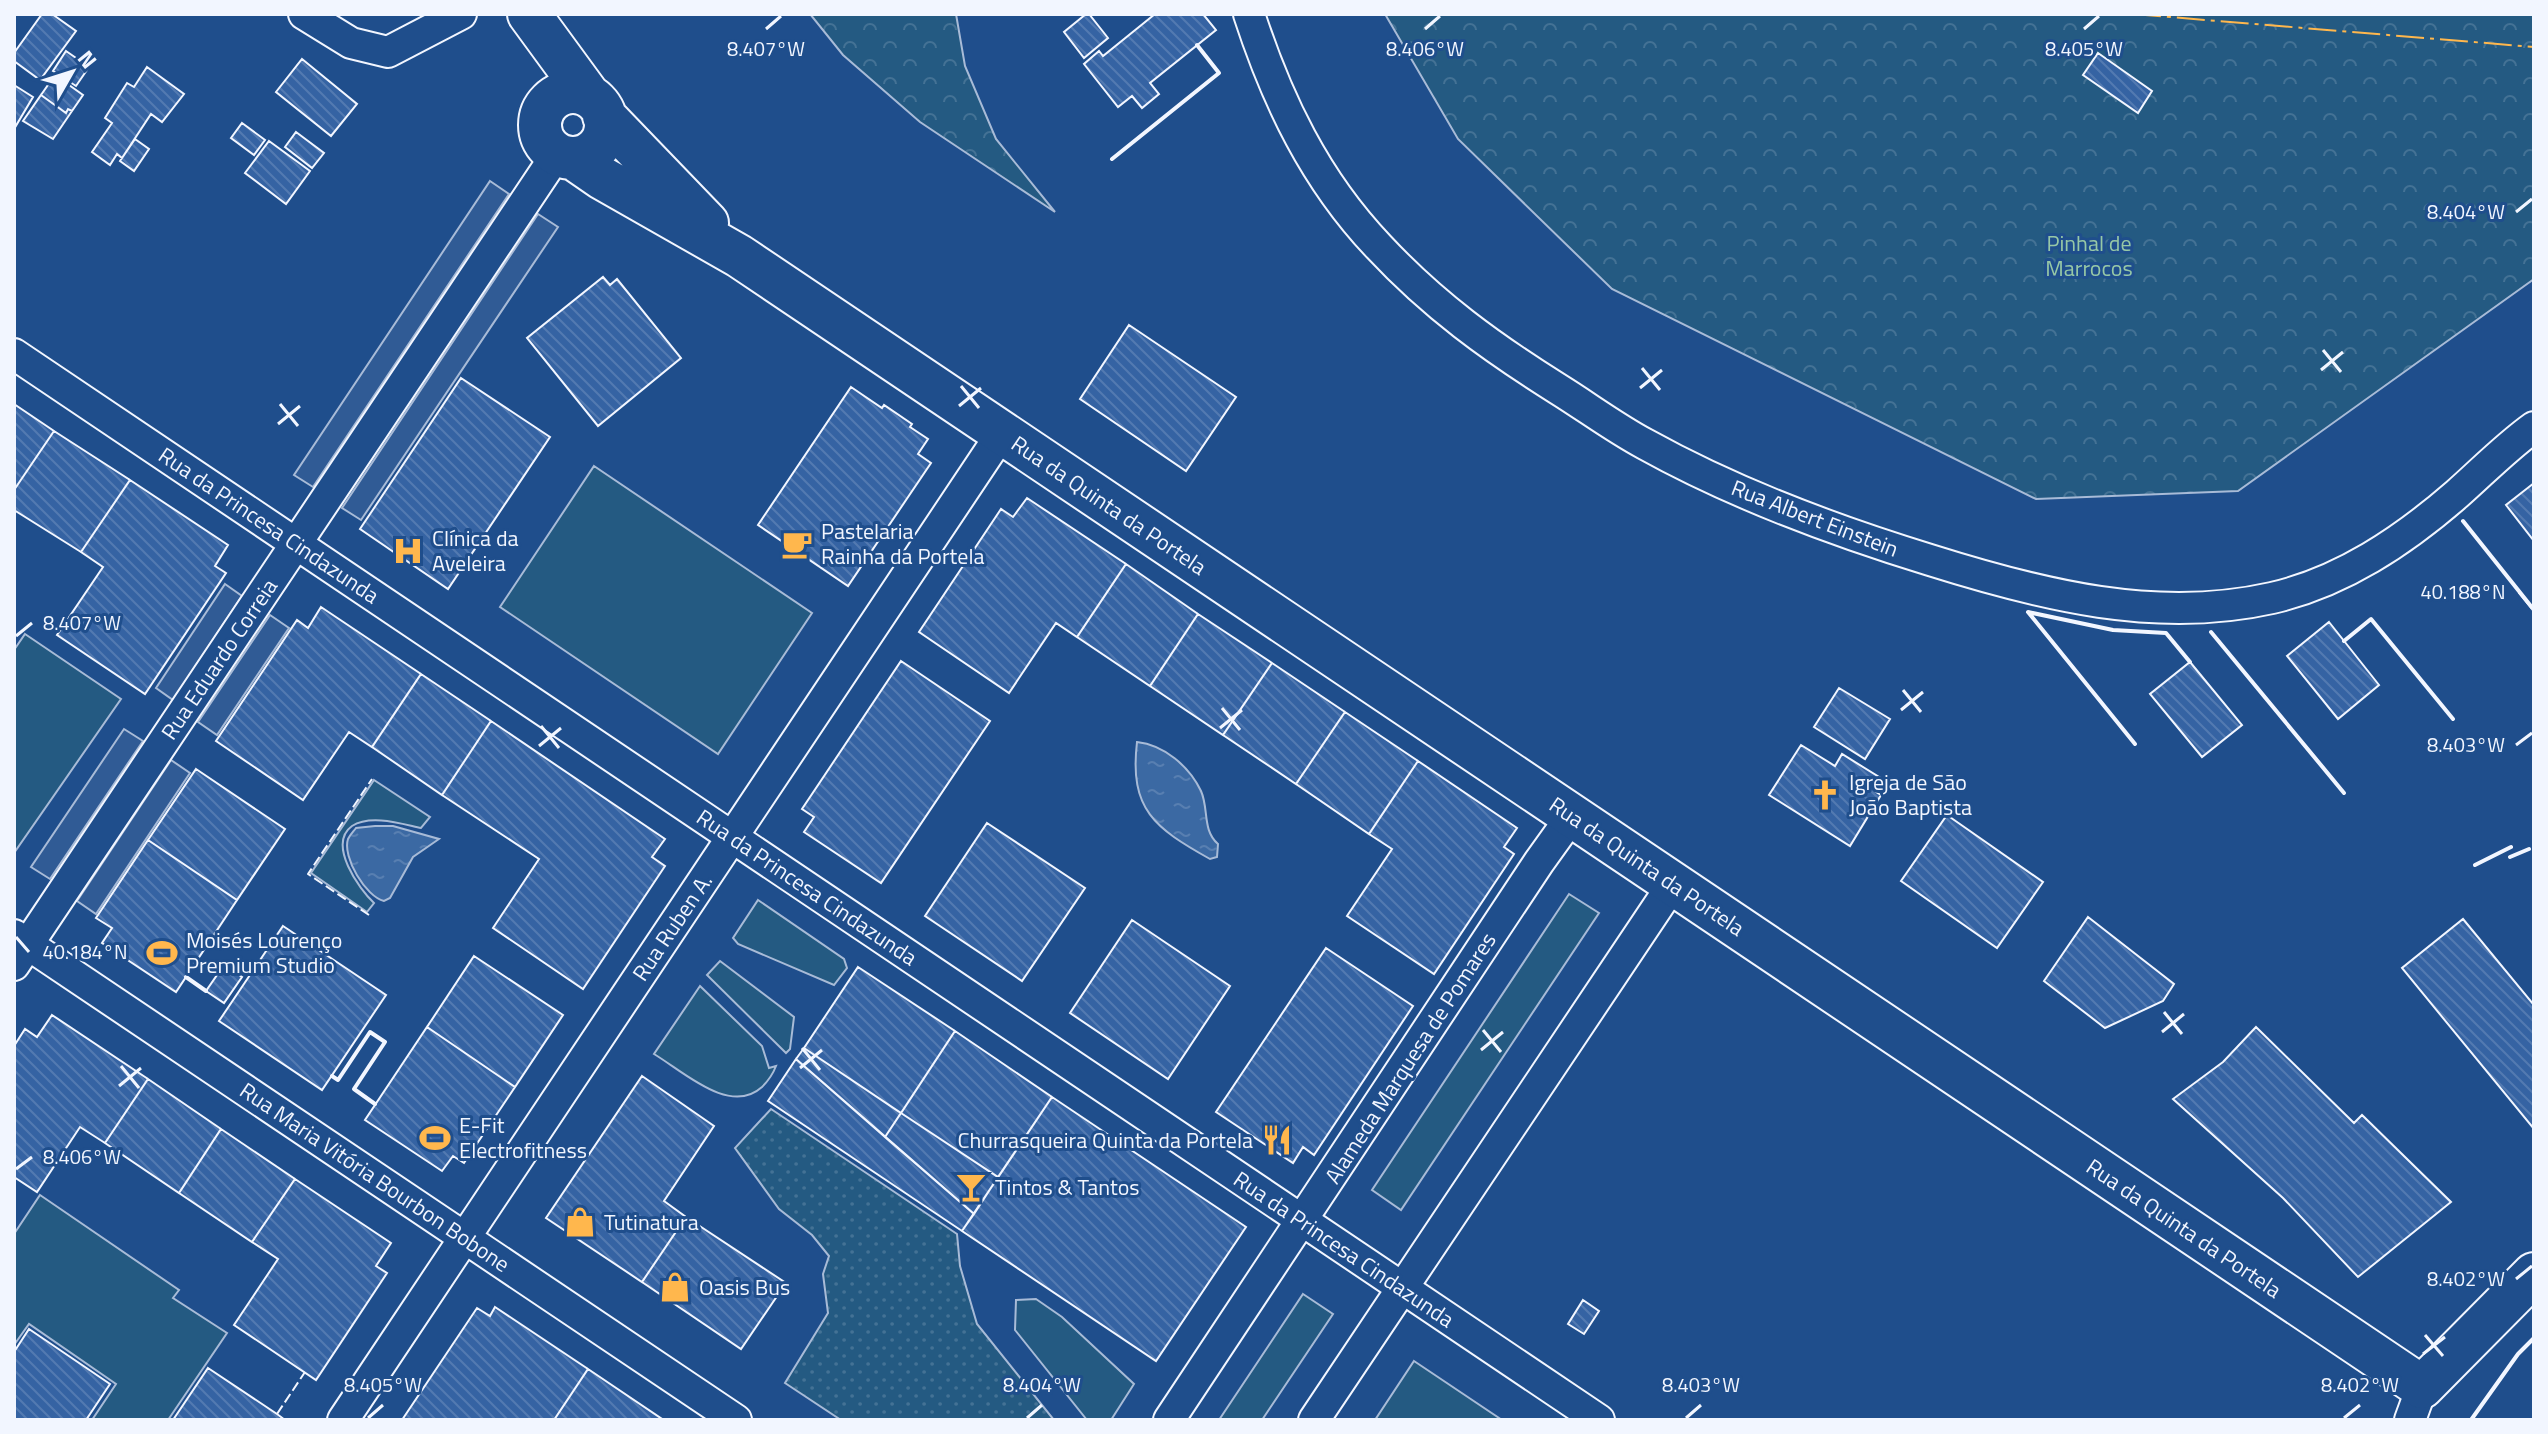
<svg xmlns="http://www.w3.org/2000/svg" width="2548" height="1434" font-family="'Titillium Web',sans-serif">
  <style>
    .green { fill: #245a82; stroke: #a8bbd7; stroke-width: 2 }
    .forest { fill: url(#forest-crowns); stroke: #a8bbd7; stroke-width: 2 }
    .park { fill: url(#park-dots); stroke: #a8bbd7; stroke-width: 2 }
    .parking { fill: #305b95; stroke: #a8bbd7; stroke-width: 2 }
    .water { fill: url(#water-ripples); stroke: #a8bbd7; stroke-width: 2 }
    .building { fill: url(#building-back-hatch); stroke: #f2f6ff; stroke-width: 2 }
    .lines { fill: none; stroke-linecap: round; stroke-linejoin: round }
    .street-casing { stroke: #f2f6ff; stroke-width: 34 }
    .secondary-casing { stroke: #f2f6ff; stroke-width: 46 }
    .street { stroke: #1f4e8c; stroke-width: 30 }
    .secondary { stroke: #1f4e8c; stroke-width: 42 }
    .fence { stroke: #f2f6ff; stroke-width: 2; stroke-dasharray: 10 4; stroke-linecap: butt }
    .wall { stroke: #f2f6ff; stroke-width: 4 }
    .power { stroke: #ffb74d; stroke-width: 2; stroke-dasharray: 28 6 4 6; stroke-linecap: butt }
    .ticks { fill: none; stroke: #f2f6ff; stroke-width: 3 }
    .labels { text-anchor: middle; dominant-baseline: central; stroke-width: 6; stroke-linejoin: round; paint-order: stroke }
    .park-label { font-size: 22px; fill: #97c8a6; stroke: #1f4e8c }
    .street-label { font-size: 22px; fill: #f2f6ff; stroke: #1f4e8c }
    .poi-label { font-size: 22px; fill: #f2f6ff; stroke: #1f4e8c; text-anchor: start }
    .ticks-label { font-size: 20px; text-anchor: middle; fill: #f2f6ff; stroke: #1f4e8c; stroke-width: 6; stroke-linejoin: round; paint-order: stroke }
  </style>
  <defs>
    <pattern id="forest-crowns" width="20" height="18" patternUnits="userSpaceOnUse" patternTransform="scale(2)"><rect width="20" height="18" fill="#245a82"/><path d="M2 6a3 3 0 1 1 6 0M12 15a3 3 0 1 1 6 0" fill="none" stroke="#447295"/></pattern>
    <pattern id="park-dots" width="8" height="8" patternUnits="userSpaceOnUse" patternTransform="scale(2)"><rect width="8" height="8" fill="#245a82"/><path d="M2 2h.1M6 6h.1" fill="none" stroke="#447295" stroke-width="1.8" stroke-linecap="round"/></pattern>
    <pattern id="water-ripples" width="26" height="14" patternUnits="userSpaceOnUse" patternTransform="scale(2)"><rect width="26" height="14" fill="#3b69a3"/><path d="M2 4q2-2 4 0t4 0M15 11q2-2 4 0t4 0" fill="none" stroke="#587fb1"/></pattern>
    <pattern id="building-back-hatch" width="6" height="6" patternUnits="userSpaceOnUse" patternTransform="scale(2)"><rect width="6" height="6" fill="#3563a3"/><path d="M-1 5l2 2M0 0l6 6M5-1l2 2" fill="none" stroke="#537ab1"/></pattern>
  </defs>
  <rect width="100%" height="100%" fill="#1f4e8c"/>
  <path class="green" d="M594,466L812,613L718,754L500,607Z
    M25,634L121,699L14,853V650Z
    M374,780L430,817L421,828C402,824 371,814 352,826C327,844 359,889 374,903L367,912L311,873Z
    M1569,894L1599,913L1401,1210L1372,1190Z
    M758,900L844,959L847,968L834,985L738,944L733,938Z
    M720,961L794,1017L790,1049L786,1053L707,975Z
    M700,986L762,1046L769,1068L776,1066C773,1074 768,1081 762,1087C730,1116 684,1072 654,1054Z
    M40,1195L179,1290L173,1298L227,1333L168,1420H92L116,1384L29,1324L14,1345V1234Z
    M1303,1294L1333,1314L1262,1420H1219Z
    M1036,1299L1062,1317L1134,1384L1111,1420H1087L1015,1330L1016,1300Z
    M1414,1361L1502,1420H1375Z"/>
  <path class="forest" d="M810,14H956L965,66L996,139L1055,212L920,122L843,55Z
    M1385,14H2534V279L2238,491L2036,499L1612,289L1458,139Z"/>
  <path class="park" d="M771,1109L957,1234L960,1266L977,1324L1054,1420H841L785,1383L828,1313L823,1274L829,1256L812,1235L779,1209L735,1148Z"/>
  <path class="parking" d="M490,181L509,194L313,487L294,475Z
    M538,214L558,227L361,520L342,508Z
    M225,584L242,596L173,700L156,688Z
    M270,615L289,628L217,735L198,722Z
    M124,729L143,741L50,879L31,867Z
    M171,760L190,773L96,914L77,901Z"/>
  <path class="water" d="M1137,742C1164,745 1189,766 1201,791C1209,809 1202,830 1218,844L1217,857L1210,859C1155,828 1129,810 1137,742Z
    M375,826H393L439,839L413,857L390,898L384,901C366,897 342,857 348,839C350,835 353,832 356,828Z"/>
  <path class="building" d="M42,14H52L76,31L40,80L14,61V53Z
    M1086,14H1089L1108,38L1084,58L1064,32Z
    M1155,14H1203L1216,30L1150,83L1159,94L1142,108L1132,96L1118,107L1084,64L1099,51L1103,56Z
    M66,51L89,67L76,86L53,71Z
    M2098,53L2152,91L2138,113L2083,75Z
    M302,59L357,104L331,136L276,92Z
    M147,67L184,94L162,122L151,114L122,158L117,154L110,165L92,152L112,123L105,118L127,83L134,87Z
    M55,75L83,95L72,111L68,109L66,113L41,95Z
    M14,85L33,97L14,129Z
    M41,95L66,113L68,109L72,111L53,139L23,121Z
    M242,123L265,140L254,155L231,138Z
    M296,132L324,153L312,168L285,147Z
    M135,139L149,149L134,171L120,161Z
    M269,141L310,171L286,204L245,173Z
    M603,277L610,285L617,279L681,358L598,426L527,338Z
    M1129,325L1236,397L1186,471L1080,399Z
    M461,378L550,437L448,589L360,529Z
    M851,387L882,408L884,405L912,424L910,427L928,439L918,454L931,463L848,586L758,525Z
    M14,404L54,431L14,490Z
    M54,431L130,480L81,552L14,510V490Z
    M130,480L228,545L215,566L226,573L145,694L57,635L103,567L81,552Z
    M2534,483V541L2506,505Z
    M1027,498L1126,564L1077,637L1056,623L1009,693L919,632L1001,509L1013,517Z
    M1126,564L1198,614L1150,686L1077,637Z
    M321,607L421,674L372,747L349,732L303,800L216,741L297,620L308,628Z
    M1198,614L1272,663L1223,735L1150,686Z
    M2329,622L2379,685L2338,719L2287,656Z
    M901,661L990,721L881,883L804,832L814,817L802,809Z
    M2190,662L2242,725L2202,757L2150,694Z
    M1272,663L1345,712L1296,784L1223,735Z
    M421,674L491,721L442,795L372,747Z
    M1839,688L1890,719L1865,759L1814,727Z
    M1345,712L1418,761L1369,834L1296,784Z
    M491,721L665,839L652,857L665,866L583,989L493,928L539,859L442,795Z
    M1801,745L1835,766L1842,754L1884,780L1876,792L1881,795L1850,846L1769,795Z
    M1418,761L1517,828L1504,847L1514,854L1434,974L1347,916L1392,849L1369,834Z
    M196,769L285,829L237,900L148,840Z
    M1947,815L2043,882L1997,948L1901,881Z
    M987,823L1085,888L1022,981L925,916Z
    M148,840L237,900L176,992L102,943L112,928L96,918Z
    M2088,917L2174,984L2163,1001L2105,1028L2044,981Z
    M2463,919L2534,1005V1129L2402,968Z
    M1132,920L1230,986L1168,1079L1070,1013Z
    M283,926L386,995L322,1090L219,1021Z
    M1326,948L1413,1006L1314,1155L1303,1147L1293,1163L1216,1112Z
    M474,956L563,1015L515,1087L427,1027Z
    M224,965L242,977L224,1003L206,991Z
    M858,967L955,1031L901,1113L804,1048Z
    M52,1015L148,1079L105,1143L80,1127L37,1192L14,1177V1046L25,1029L37,1037Z
    M427,1027L515,1087L464,1163L453,1156L442,1171L365,1120Z
    M2256,1027L2354,1123L2362,1115L2451,1202L2358,1277L2283,1198L2173,1099L2223,1062Z
    M955,1031L1052,1097L998,1177L901,1113Z
    M804,1048L901,1113L885,1137L796,1059Z
    M796,1059L974,1214L962,1231L768,1101Z
    M642,1076L714,1126L664,1201L686,1217L642,1282L546,1218Z
    M148,1079L221,1129L179,1193L105,1143Z
    M1052,1097L1246,1227L1156,1361L962,1231Z
    M901,1113L998,1177L974,1214L885,1137Z
    M221,1129L295,1179L252,1242L179,1193Z
    M295,1179L391,1243L376,1266L387,1273L316,1380L234,1325L278,1259L252,1242Z
    M686,1217L786,1283L741,1349L642,1282Z
    M1583,1300L1599,1311L1584,1334L1568,1324Z
    M495,1307L588,1369L554,1420H402L477,1308L490,1316Z
    M29,1329L110,1384L86,1420H14V1352Z
    M208,1368L277,1414L285,1420H173Z
    M588,1369L662,1419L661,1420H554Z"/>
  <g class="lines">
    <g class="street-casing">
      <path id="street" d="M304,14L351,43L388,52L461,14
        M1249,14C1277,100 1315,180 1379,247C1433,305 1491,347 1558,389C1587,407 1615,428 1645,444C1735,494 1832,530 1930,560C2041,595 2157,624 2272,598C2342,582 2403,541 2457,494C2482,472 2506,447 2534,427
        M14,354L1599,1420
        M14,935L736,1420
        M14,965L557,154
        M343,1420L1002,433
        M1169,1420L1539,862L1572,816
        M1314,1420L1673,884
        M2410,1420L2422,1387"/>
    </g>
    <g class="secondary-casing">
      <path id="secondary" d="M529,14L589,96
        M540 125a33 33 0 1 1 66 0a33 33 0 1 1-66 0Z
        M604,116L707,223
        M573,158L602,178L739,256L2422,1387L2534,1274"/>
    </g>
    <use href="#street" class="street"/>
    <use href="#secondary" class="secondary"/>
    <path class="fence" d="M369,915L308,874L372,779
      M277,1414L305,1372"/>
    <path class="wall" d="M1112,159L1219,73L1197,45
      M2463,521L2534,610
      M2211,632L2344,793
      M2344,641L2371,619L2453,719
      M2135,744L2028,612L2113,630L2166,633L2190,662
      M2510,857L2529,849
      M2475,865L2511,847
      M186,977L206,991
      M332,1076L338,1080L370,1032L385,1042L354,1089L375,1104
      M2471,1420L2518,1354L2534,1338"/>
    <path class="power" d="M2133,14L2534,47"/>
  </g>
  <path class="ticks" d="M766,29L781,16M1425,29L1440,16M2084,29L2099,16M2516,212L2532,199M2323,350L2341,372M1642,368L1660,390M2321,370L2343,352M961,386L979,408M1640,388L1662,370M280,404L298,426M959,406L981,388M278,424L300,406M2519,592L2532,608M16,636L32,623M1903,690L1921,712M1222,708L1240,730M1901,710L1923,692M541,726L559,748M1220,728L1242,710M2516,745L2532,733M539,746L561,728M16,937L29,952M2164,1012L2182,1034M1483,1030L1501,1052M2162,1032L2184,1014M802,1048L820,1070M1481,1050L1503,1032M121,1066L139,1088M800,1068L822,1050M119,1086L141,1068M16,1169L32,1157M2516,1279L2532,1266M2425,1335L2443,1356M2423,1354L2445,1337M368,1418L383,1405M1027,1418L1042,1405M1686,1418L1701,1405M2344,1418L2360,1405"/>
  <defs>
    <g id="cafe-bare" transform="scale(2.4)"><path d="M-5.5-4.5H6V0H3Q3 3.5 0 3.5H-2.5Q-5.5 3.5-5.5 0ZM3-3.2v2h1.7v-2ZM-6 4.5H4V6H-6Z" fill="#ffb74d" stroke="#1f4e8c" stroke-width="2.5" paint-order="stroke"/></g>
    <g id="hospital-bare" transform="scale(2.4)"><path d="M-5-5h3v3.5h4V-5h3V5h-3V1.5h-4V5h-3Z" fill="#ffb74d" stroke="#1f4e8c" stroke-width="2.5" paint-order="stroke"/></g>
    <g id="church-bare" transform="scale(2.4)"><path d="M-1.2-6h2.4v3.5h3.3v2.4h-3.3V6h-2.4V-.1h-3.3v-2.4h3.3Z" fill="#ffb74d" stroke="#1f4e8c" stroke-width="2.5" paint-order="stroke"/></g>
    <g id="stadium-bare" transform="scale(2.4)"><path d="M0-5a6.5 5 0 1 0 0 10a6.5 5 0 1 0 0-10ZM-3.5-1.8h7v3.6h-7Z" fill="#ffb74d" stroke="#1f4e8c" stroke-width="2.5" paint-order="stroke"/></g>
    <g id="restaurant-bare" transform="scale(2.4)"><path d="M-5-6h1v4h1v-4h1v4h1v-4h1v5L-1.5 .5V6h-2V.5L-5-1ZM5-6V6H3V1.5H1.5Q1.5-4 5-6Z" fill="#ffb74d" stroke="#1f4e8c" stroke-width="2.5" paint-order="stroke"/></g>
    <g id="bar-bare" transform="scale(2.4)"><path d="M-6-5H6L.8 .8V4.5H3.5V6h-7V4.5H-.8V.8Z" fill="#ffb74d" stroke="#1f4e8c" stroke-width="2.5" paint-order="stroke"/></g>
    <g id="shop-bare" transform="scale(2.4)"><path d="M-5-2.5h2.3a2.7 3.5 0 0 1 5.4 0H5L5.5 6h-11ZM-1.5-2.5h3a1.5 2.3 0 0 0-3 0Z" fill="#ffb74d" stroke="#1f4e8c" stroke-width="2.5" paint-order="stroke"/></g>
  </defs>
  <g fill-rule="evenodd">
    <use href="#cafe-bare" x="797" y="544"/>
    <use href="#hospital-bare" x="408" y="551"/>
    <use href="#church-bare" x="1825" y="795"/>
    <use href="#stadium-bare" x="162" y="953"/>
    <use href="#stadium-bare" x="435" y="1138"/>
    <use href="#restaurant-bare" x="1277" y="1140"/>
    <use href="#bar-bare" x="971" y="1187"/>
    <use href="#shop-bare" x="580" y="1222"/>
    <use href="#shop-bare" x="675" y="1287"/>
  </g>
  <g class="labels">
    <g class="park-label">
      <text x="2089" y="243">Pinhal de<tspan x="2089" dy="25">Marrocos</tspan></text>
    </g>
    <g class="street-label">
      <text transform="translate(1109 505) rotate(34)">Rua da Quinta da Portela</text>
      <text transform="translate(1815 518) rotate(21)">Rua Albert Einstein</text>
      <text transform="translate(269 525) rotate(34)">Rua da Princesa Cindazunda</text>
      <text transform="translate(219 659) rotate(-56)">Rua Eduardo Correia</text>
      <text transform="translate(1647 866) rotate(34)">Rua da Quinta da Portela</text>
      <text transform="translate(807 887) rotate(34)">Rua da Princesa Cindazunda</text>
      <text transform="translate(672 927) rotate(-56)">Rua Ruben A.</text>
      <text transform="translate(1410 1058) rotate(-57)">Alameda Marquesa de Pomares</text>
      <text transform="translate(375 1177) rotate(34)">Rua Maria Vitória Bourbon Bobone</text>
      <text transform="translate(2184 1228) rotate(34)">Rua da Quinta da Portela</text>
      <text transform="translate(1344 1249) rotate(34)">Rua da Princesa Cindazunda</text>
    </g>
    <g class="poi-label">
      <text x="821" y="531">Pastelaria<tspan x="821" dy="25">Rainha da Portela</tspan></text>
      <text x="432" y="538">Clínica da<tspan x="432" dy="25">Aveleira</tspan></text>
      <text x="1849" y="782">Igreja de São<tspan x="1849" dy="25">João Baptista</tspan></text>
      <text x="186" y="940">Moisés Lourenço<tspan x="186" dy="25">Premium Studio</tspan></text>
      <text x="459" y="1125">E-Fit<tspan x="459" dy="25">Electrofitness</tspan></text>
      <text x="1253" y="1140" text-anchor="end">Churrasqueira Quinta da Portela</text>
      <text x="995" y="1187">Tintos &amp; Tantos</text>
      <text x="604" y="1222">Tutinatura</text>
      <text x="699" y="1287">Oasis Bus</text>
    </g>
  </g>
  <g class="ticks-label">
    <text x="766" y="56">8.407°W</text>
    <text x="2084" y="56">8.405°W</text>
    <text x="1425" y="56">8.406°W</text>
    <text x="2466" y="219">8.404°W</text>
    <text x="2463" y="599">40.188°N</text>
    <text x="82" y="630">8.407°W</text>
    <text x="2466" y="752">8.403°W</text>
    <text x="85" y="959">40.184°N</text>
    <text x="82" y="1164">8.406°W</text>
    <text x="2466" y="1286">8.402°W</text>
    <text x="383" y="1392">8.405°W</text>
    <text x="1042" y="1392">8.404°W</text>
    <text x="1701" y="1392">8.403°W</text>
    <text x="2360" y="1392">8.402°W</text>
  </g>
  <rect width="2548" height="1434" fill="none" stroke="#f2f6ff" stroke-width="32"/>
  <g transform="translate(72 72) rotate(51)" stroke="#1f4e8c" stroke-width="6" paint-order="stroke">
  <path d="M0-6L14 30L0 20L-14 30Z" fill="#f2f6ff"/>
  <text y="-12" font-size="22" font-weight="bold" text-anchor="middle" fill="#f2f6ff">N</text>
  </g>
</svg>
